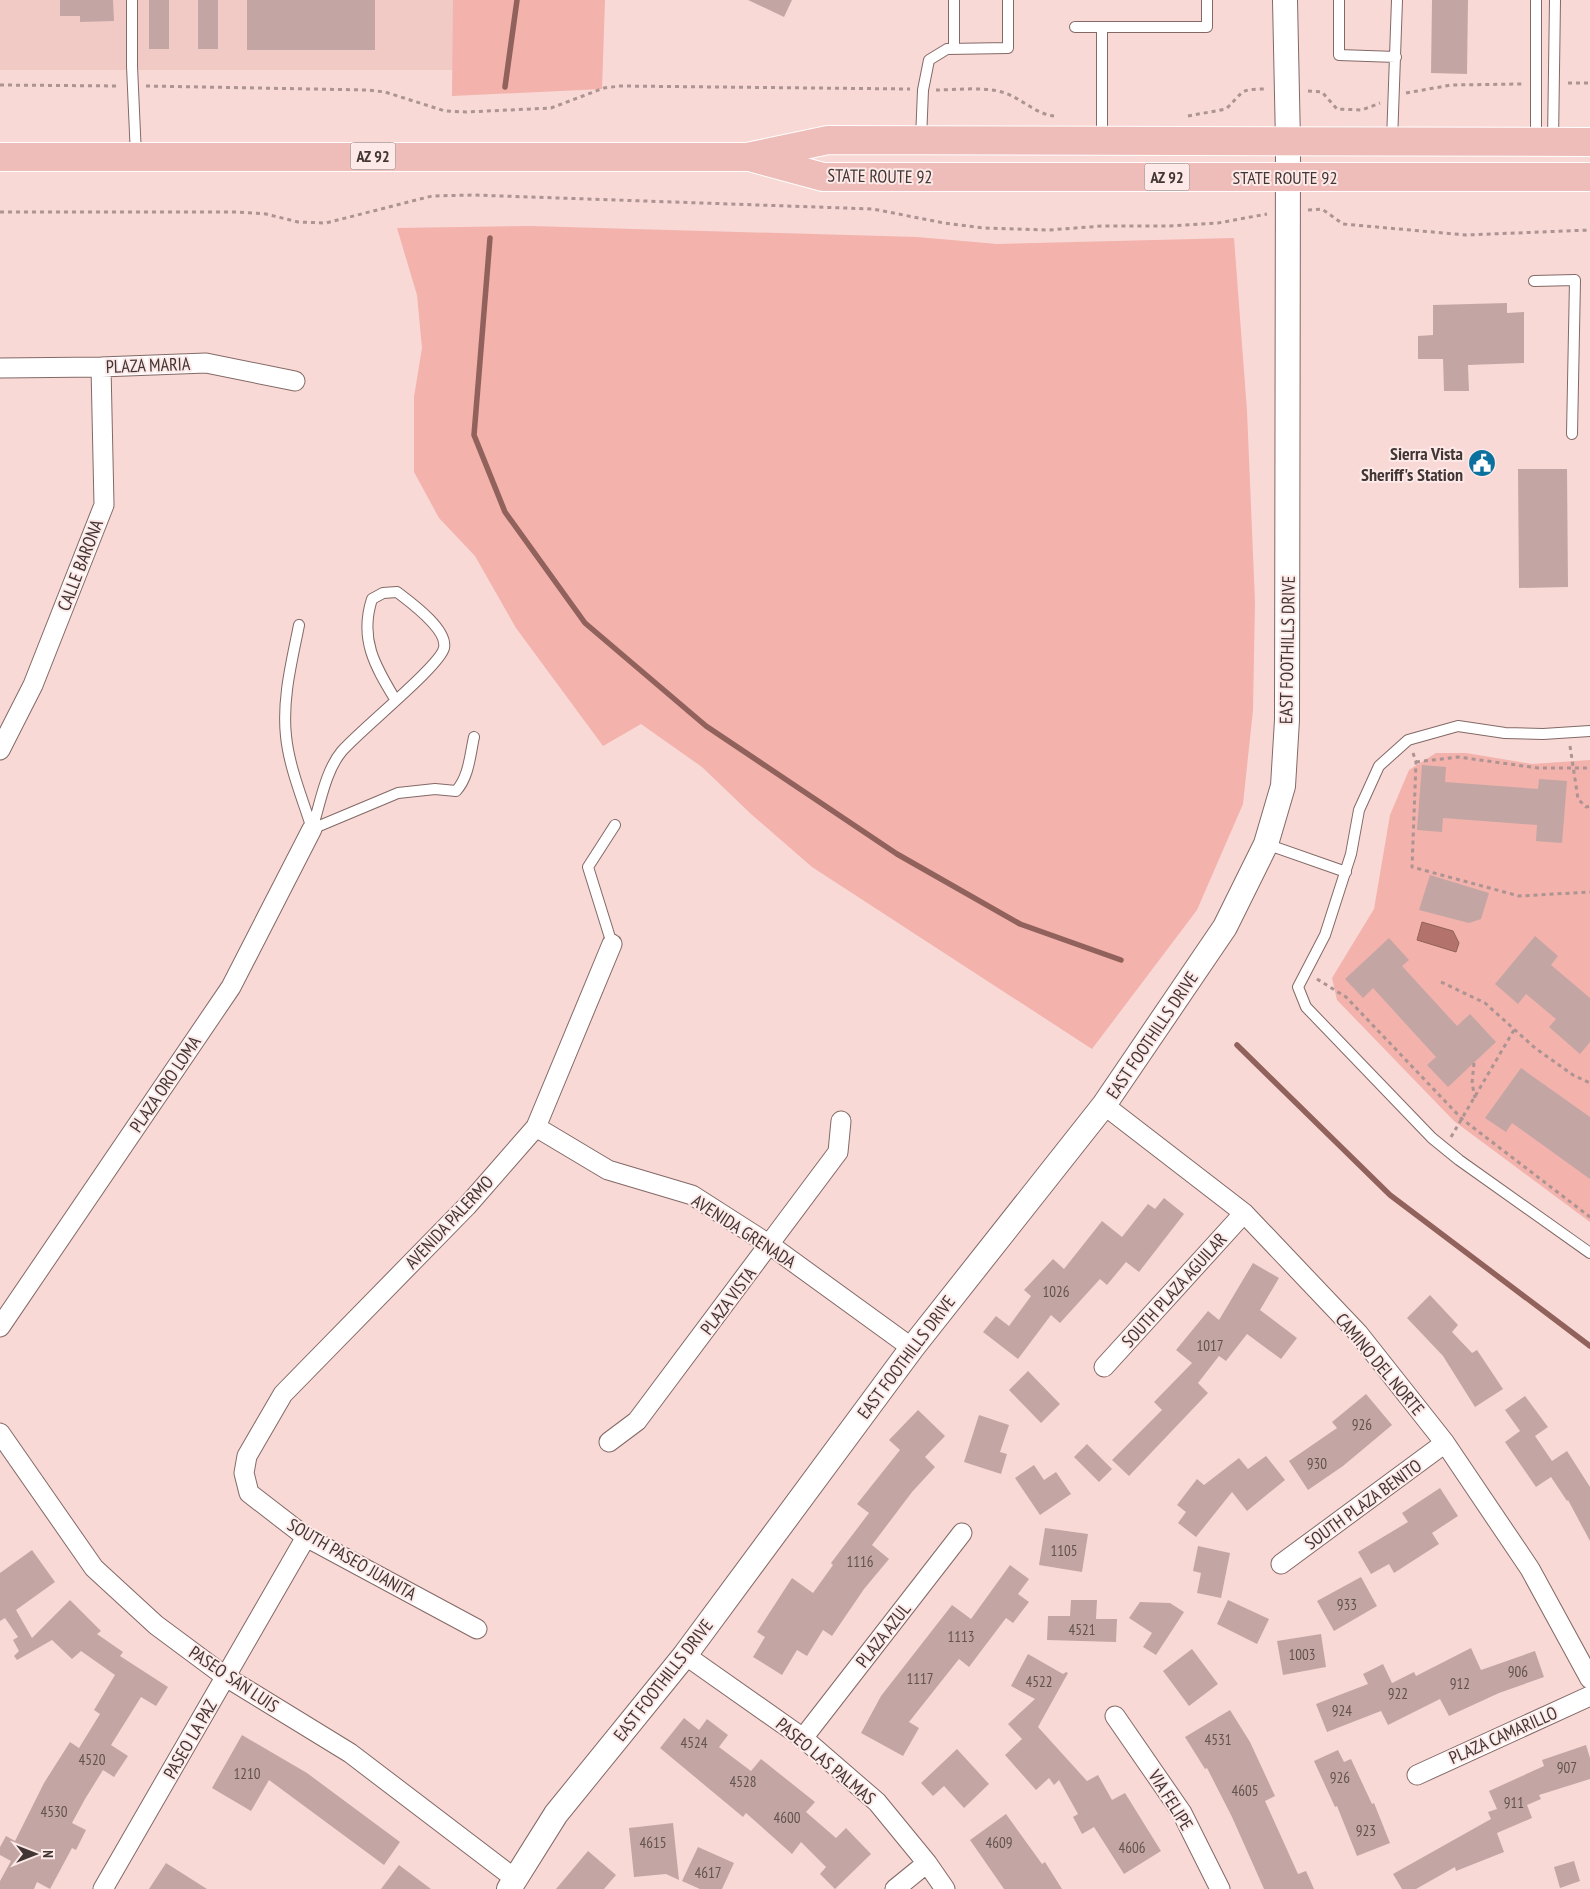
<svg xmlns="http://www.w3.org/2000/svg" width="1590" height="1889" font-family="'PT Sans Narrow',sans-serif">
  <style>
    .built { fill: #f1cac6 }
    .green { fill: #f3b2ac }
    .water { fill: #b3736c; stroke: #91615c }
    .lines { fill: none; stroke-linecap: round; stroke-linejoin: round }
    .stream { stroke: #91615c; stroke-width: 5.5 }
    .building { fill: #c3a6a3 }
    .service-casing { stroke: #836966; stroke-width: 12 }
    .minor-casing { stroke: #836966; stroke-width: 21 }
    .tertiary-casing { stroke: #836966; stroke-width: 26 }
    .primary-casing { stroke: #fff; stroke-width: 30 }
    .path { stroke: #ab9492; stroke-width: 3; stroke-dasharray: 4 4; stroke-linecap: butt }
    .service { stroke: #fff; stroke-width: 10 }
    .minor { stroke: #fff; stroke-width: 19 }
    .tertiary { stroke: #fff; stroke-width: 24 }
    .primary { stroke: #eebdb9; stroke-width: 28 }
    .labels { text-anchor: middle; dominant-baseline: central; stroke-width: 4; stroke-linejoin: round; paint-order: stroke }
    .number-label { font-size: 15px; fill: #625250 }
    .shield { fill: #fdeae8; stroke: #7a6c6b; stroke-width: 1 }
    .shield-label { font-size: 16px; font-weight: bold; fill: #423635 }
    .street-label { font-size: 18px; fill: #423635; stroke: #fdeae8 }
    .poi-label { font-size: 18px; font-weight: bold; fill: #423635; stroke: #fdeae8; text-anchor: end }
  </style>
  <rect width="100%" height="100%" fill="#f8d9d6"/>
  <path class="built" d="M0,0H453V70H0Z"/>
  <path class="green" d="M453,0H605L602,89L452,96Z
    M530,226L917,237L997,244L1234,238L1247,411L1255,602L1253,710L1243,804L1197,910L1092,1049L812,867L751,814L702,767L641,724L603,746L516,628L475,556L439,518L414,472V397L422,348L417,295L397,228Z
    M1436,753H1466L1532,764L1590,760V1222L1454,1121L1337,1000L1332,978L1374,909L1390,815L1409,770Z"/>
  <path class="water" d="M1422,922L1453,931L1459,943L1456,952L1417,940Z"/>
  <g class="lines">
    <path class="stream" d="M505,87L517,0
      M490,238L474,435L505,512L585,623L706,726L897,854L1020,924L1121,960
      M1237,1045L1390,1195L1590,1346"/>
  </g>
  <path class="building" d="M60,0H113L114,21L80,22V16H60Z
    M149,0H169V49H149Z
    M198,0H218V49H198Z
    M247,0H375V50H247Z
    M748,0H792L784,17Z
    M1432,0H1468L1467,74L1431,73Z
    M1507,303V313L1524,312V363L1468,365L1469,391H1444L1443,359H1418V336L1433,335V305Z
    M1518,469H1567L1568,587L1519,588Z
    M1422,765L1446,767L1445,782L1538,789L1539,779L1567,781L1562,843L1536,841L1537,825L1443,818L1442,832L1417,830Z
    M1430,875L1489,893L1481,919L1469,923L1419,910Z
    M1535,936L1558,956L1551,965L1590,998V1042L1580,1054L1549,1027L1556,1019L1526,994L1518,1004L1495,984Z
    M1389,938L1409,960L1402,966L1457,1026L1470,1014L1496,1042L1448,1087L1427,1065L1436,1057L1373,988L1363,998L1345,979Z
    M1521,1068L1590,1117V1179L1512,1123L1506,1132L1485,1118Z
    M1164,1198L1184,1214L1139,1272L1126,1262L1107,1285L1100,1279L1060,1323L1051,1315L1018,1359L983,1332L996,1316L1009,1326L1031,1296L1024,1290L1053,1259L1064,1269L1102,1221L1122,1237L1148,1204L1155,1209Z
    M1253,1263L1279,1278L1260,1310L1297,1338L1281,1359L1247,1334L1226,1361L1219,1356L1198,1383L1208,1393L1129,1476L1112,1460L1162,1410L1154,1402L1192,1363L1176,1350L1208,1311L1219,1320Z
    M1430,1295L1458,1325L1452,1332L1472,1353L1477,1350L1503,1389L1475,1407L1443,1356L1407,1318Z
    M1028,1371L1060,1404L1041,1423L1009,1390Z
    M1366,1394L1392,1425L1343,1466L1308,1490L1289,1461L1337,1428L1332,1422Z
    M1525,1396L1548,1427L1535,1436L1552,1461L1567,1451L1590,1487V1541L1568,1500L1567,1501L1551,1477L1536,1487L1505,1442L1520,1431L1505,1410Z
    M918,1410L945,1436L925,1457L935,1467L912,1492L872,1545L889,1559L864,1589L832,1636L823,1630L807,1656L797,1650L782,1675L753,1657L765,1637L757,1632L792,1578L813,1593L833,1565L831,1563L869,1513L857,1504L900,1450L889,1440Z
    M979,1415L1009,1425L1000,1452L1007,1454L1001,1474L964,1462Z
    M1087,1444L1112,1469L1099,1482L1074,1457Z
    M1266,1456L1285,1480L1247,1511L1232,1492L1196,1537L1178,1523L1186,1512L1177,1505L1197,1479L1204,1485L1239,1458L1248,1469Z
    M1034,1465L1044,1480L1056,1472L1071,1494L1040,1515L1015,1478Z
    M1440,1488L1458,1516L1432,1533L1439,1544L1394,1573L1389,1564L1371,1574L1358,1552L1408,1522L1402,1513Z
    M1045,1528L1088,1534L1082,1572L1039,1565Z
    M1198,1546L1230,1553L1221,1598L1197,1593L1201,1573L1193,1571Z
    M32,1550L55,1582L16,1610L32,1638L70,1600L101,1631L97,1634L123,1652L120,1656L168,1687L156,1706L141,1697L111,1745L128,1756L114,1777L103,1770L85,1799L72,1823L86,1830L76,1850L72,1848L50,1889L37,1882L34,1889H0V1881L11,1861L0,1855V1847L6,1836L15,1841L44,1783L70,1742L79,1748L100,1714L94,1710L115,1675L81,1651L72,1659L52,1640L17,1660L14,1656L19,1651L13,1640L18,1637L5,1618L0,1621V1573Z
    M1010,1565L1029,1579L1018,1594L1029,1602L1013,1623L1006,1618L969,1667L959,1659L909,1722L919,1728L903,1756L861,1733L881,1696L952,1605L971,1619Z
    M1361,1577L1377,1606L1334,1631L1317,1601Z
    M1071,1600H1097L1096,1619H1117L1116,1642L1047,1640L1048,1616H1070Z
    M1228,1600L1269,1619L1257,1644L1217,1624Z
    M1140,1602L1170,1603L1184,1612L1156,1655L1143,1647L1152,1633L1129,1618Z
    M1321,1634L1326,1667L1283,1675L1277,1641Z
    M1471,1648L1481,1670L1535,1651L1544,1677L1499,1693L1449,1716L1440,1699L1388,1725L1381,1711L1327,1732L1316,1704L1368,1684L1363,1674L1383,1664L1392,1683L1414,1672L1416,1676Z
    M1192,1649L1218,1684L1189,1706L1163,1671Z
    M1028,1654L1063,1674L1066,1672L1068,1673L1038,1727L1087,1781L1098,1775L1112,1800L1125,1793L1161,1851L1124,1874L1094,1827L1082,1834L1073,1817L1078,1814L1059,1780L1054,1785L1049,1778L1036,1790L1005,1755L1022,1739L1008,1724L1035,1699L1011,1686Z
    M1230,1710L1250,1742L1275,1796L1265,1801L1298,1874L1306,1871L1314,1889H1264L1232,1817L1207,1768L1205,1769L1185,1737Z
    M684,1718L699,1730L707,1719L728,1735L719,1747L751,1771L761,1759L815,1802L806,1812L836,1838L846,1828L871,1854L835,1889L820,1874L826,1867L801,1842L792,1854L746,1813L743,1817L660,1748Z
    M242,1735L307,1773L400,1842L384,1865L269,1780L251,1811L212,1788Z
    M1586,1745L1590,1758V1779L1539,1795L1541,1799L1527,1805L1532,1818L1497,1833L1504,1852L1456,1871L1455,1867L1416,1889H1402L1393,1874L1491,1819L1488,1812L1497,1809L1489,1791L1544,1766L1542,1760Z
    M957,1749L989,1784L964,1808L944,1786L933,1796L921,1783Z
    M1338,1750L1344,1762L1351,1759L1372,1804L1374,1803L1390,1843L1357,1856L1337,1806L1335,1807L1314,1761Z
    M1006,1814L1042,1864L1045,1862L1062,1889H1004L970,1840Z
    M673,1823L679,1880L666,1874L634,1877L629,1828Z
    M698,1847L734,1863L722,1889H700L682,1881Z
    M588,1851L616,1875L604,1889H556Z
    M1574,1861L1580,1881L1560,1888L1554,1867Z
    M166,1863L207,1889H149Z
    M399,1865L431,1889H381Z"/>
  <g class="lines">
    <g class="service-casing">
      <path id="service" d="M132,0V66L136,156
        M1339,0V55L1396,57
        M1075,27H1207V0
        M1102,27V141
        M954,49V0
        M921,139L923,90L929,60L947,49L1008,48V0
        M1392,141L1397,0
        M1536,141V0
        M1553,141L1555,0
        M1534,281L1575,280L1572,434
        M299,625C292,661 282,698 286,736C289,767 303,800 312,829
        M1590,731L1543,734L1505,733L1458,726L1408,740L1379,766L1359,810L1351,854L1325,935L1298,987L1306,1007L1432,1138L1459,1160L1590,1253
        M312,829C320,805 325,771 342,751C360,730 440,666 444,648C448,629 410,602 397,592L383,593L372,599C359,639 375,666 395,699
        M312,829L398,793L435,789L456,791C469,777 470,755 474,737
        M1266,844L1346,872
        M612,944L588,867L615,825"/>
    </g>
    <g class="minor-casing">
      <path id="minor" d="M0,368L101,367L206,363L295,381
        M0,750L33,685L104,505L101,367
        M1104,1105L1244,1213L1358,1333L1445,1443L1530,1569L1590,1679
        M536,1127L608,1170L692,1195L770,1245L912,1348
        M0,1327L231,987L312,829
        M1104,1367L1244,1213
        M0,1433L94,1568L156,1625L226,1677L350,1753L514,1878
        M609,1442L637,1421L838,1152L841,1121
        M1281,1564L1445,1443
        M477,1629L306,1537L249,1493L244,1473L247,1456L283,1394L467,1206L536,1127L612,944
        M685,1655L803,1738L877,1802L927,1863L945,1889
        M1115,1716L1182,1813L1220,1889
        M803,1738L962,1533
        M1417,1775L1590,1696
        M103,1889L306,1537
        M895,1889L927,1863"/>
    </g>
    <g class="tertiary-casing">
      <path id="tertiary" d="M509,1889L556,1814L685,1655L912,1348L1104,1105L1225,927L1266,844L1283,786L1287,720L1288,142L1285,0"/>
    </g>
    <g class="primary-casing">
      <path id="primary" d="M0,157H747L828,140L1590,142
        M753,158L823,177H1590"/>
    </g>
    <path class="path" d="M1568,83H1590
      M0,85L119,86
      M146,86L368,90L385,92L445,111L466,112L551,108L604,88L620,86L910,89
      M936,90C958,90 985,86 1005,93C1022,99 1036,114 1054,116
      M1308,91L1322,92L1337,109L1362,110L1380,103
      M1406,93L1451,85L1522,84
      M1188,116L1226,109C1245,91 1238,89 1266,89
      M1308,210L1322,209L1343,224L1466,235L1590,230
      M0,212H238L266,214L298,222L326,223L432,196L473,195L873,209L944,223L984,228L1049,230L1102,226H1168L1218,223L1267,214
      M1570,746L1578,799L1586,807L1590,806
      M1413,753L1416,762L1412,867L1519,896L1590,892
      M1416,762L1458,757L1538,768H1590
      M1317,979L1346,997L1462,1119L1590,1217
      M1441,982L1485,1003L1535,1048L1573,1075L1590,1083
      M1474,1063L1472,1083L1475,1098
      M1451,1137L1514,1030"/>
    <use href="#service" class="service"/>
    <use href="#minor" class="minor"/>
    <use href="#tertiary" class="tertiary"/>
    <use href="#primary" class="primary"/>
  </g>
  <defs>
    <g id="civic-disc" transform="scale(1.4375)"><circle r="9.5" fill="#0b719e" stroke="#fdeae8"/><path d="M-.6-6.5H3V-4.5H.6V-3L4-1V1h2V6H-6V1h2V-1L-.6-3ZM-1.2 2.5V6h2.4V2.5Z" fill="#fff"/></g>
  </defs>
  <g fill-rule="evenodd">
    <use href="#civic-disc" x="1482" y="463"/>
  </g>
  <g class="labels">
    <g class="number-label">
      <text x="1056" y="1291">1026</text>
      <text x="1210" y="1345">1017</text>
      <text x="1362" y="1424">926</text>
      <text x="1317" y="1463">930</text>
      <text x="1064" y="1550">1105</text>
      <text x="860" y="1561">1116</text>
      <text x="1347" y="1604">933</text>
      <text x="1082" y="1629">4521</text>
      <text x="961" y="1636">1113</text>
      <text x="1302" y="1654">1003</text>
      <text x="1518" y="1671">906</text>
      <text x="920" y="1678">1117</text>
      <text x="1039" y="1681">4522</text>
      <text x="1460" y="1683">912</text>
      <text x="1398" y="1693">922</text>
      <text x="1342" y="1710">924</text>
      <text x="1218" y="1739">4531</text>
      <text x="694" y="1742">4524</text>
      <text x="92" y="1759">4520</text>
      <text x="1567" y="1767">907</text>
      <text x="247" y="1773">1210</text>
      <text x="1340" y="1777">926</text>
      <text x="743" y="1781">4528</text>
      <text x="1245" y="1790">4605</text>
      <text x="1514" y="1802">911</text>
      <text x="54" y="1811">4530</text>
      <text x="787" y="1817">4600</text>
      <text x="1366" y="1830">923</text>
      <text x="653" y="1842">4615</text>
      <text x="999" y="1842">4609</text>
      <text x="1132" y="1847">4606</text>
      <text x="708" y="1872">4617</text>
    </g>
    <g class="shield">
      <rect x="350.5" y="142.5" width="45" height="27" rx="4"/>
      <rect x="1144.5" y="163.5" width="45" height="27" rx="4"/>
    </g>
    <g class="shield-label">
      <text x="373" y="156">AZ 92</text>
      <text x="1167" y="177">AZ 92</text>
    </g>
    <g class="street-label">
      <text transform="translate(880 176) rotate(1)">STATE ROUTE 92</text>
      <text x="1285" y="177">STATE ROUTE 92</text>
      <text transform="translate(148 365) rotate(-2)">PLAZA MARIA</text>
      <text transform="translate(80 565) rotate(-69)">CALLE BARONA</text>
      <text transform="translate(1287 650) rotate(-89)">EAST FOOTHILLS DRIVE</text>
      <text transform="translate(1152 1035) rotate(-56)">EAST FOOTHILLS DRIVE</text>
      <text transform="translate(165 1084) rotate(-56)">PLAZA ORO LOMA</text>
      <text transform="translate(449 1222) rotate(-47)">AVENIDA PALERMO</text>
      <text transform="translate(744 1231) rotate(33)">AVENIDA GRENADA</text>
      <text transform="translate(1174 1290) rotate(-48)">SOUTH PLAZA AGUILAR</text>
      <text transform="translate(728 1301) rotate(-53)">PLAZA VISTA</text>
      <text transform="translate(906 1357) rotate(-53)">EAST FOOTHILLS DRIVE</text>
      <text transform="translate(1380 1364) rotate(50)">CAMINO DEL NORTE</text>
      <text transform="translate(1363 1504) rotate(-36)">SOUTH PLAZA BENITO</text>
      <text transform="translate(352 1559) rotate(30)">SOUTH PASEO JUANITA</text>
      <text transform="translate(883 1635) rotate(-52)">PLAZA AZUL</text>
      <text transform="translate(234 1679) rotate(34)">PASEO SAN LUIS</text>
      <text transform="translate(663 1680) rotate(-52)">EAST FOOTHILLS DRIVE</text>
      <text transform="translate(1503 1735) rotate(-24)">PLAZA CAMARILLO</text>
      <text transform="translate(190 1739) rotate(-60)">PASEO LA PAZ</text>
      <text transform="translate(826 1761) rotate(40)">PASEO LAS PALMAS</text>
      <text transform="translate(1171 1800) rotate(58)">VIA FELIPE</text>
    </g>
    <g class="poi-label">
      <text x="1463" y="453">Sierra Vista<tspan x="1463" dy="21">Sheriff's Station</tspan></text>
    </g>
  </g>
  <g transform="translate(35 1854) rotate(90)" stroke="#fdeae8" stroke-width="4" paint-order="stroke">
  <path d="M0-4L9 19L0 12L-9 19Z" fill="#423635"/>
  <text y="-8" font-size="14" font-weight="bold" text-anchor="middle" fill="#423635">N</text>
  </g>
</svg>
